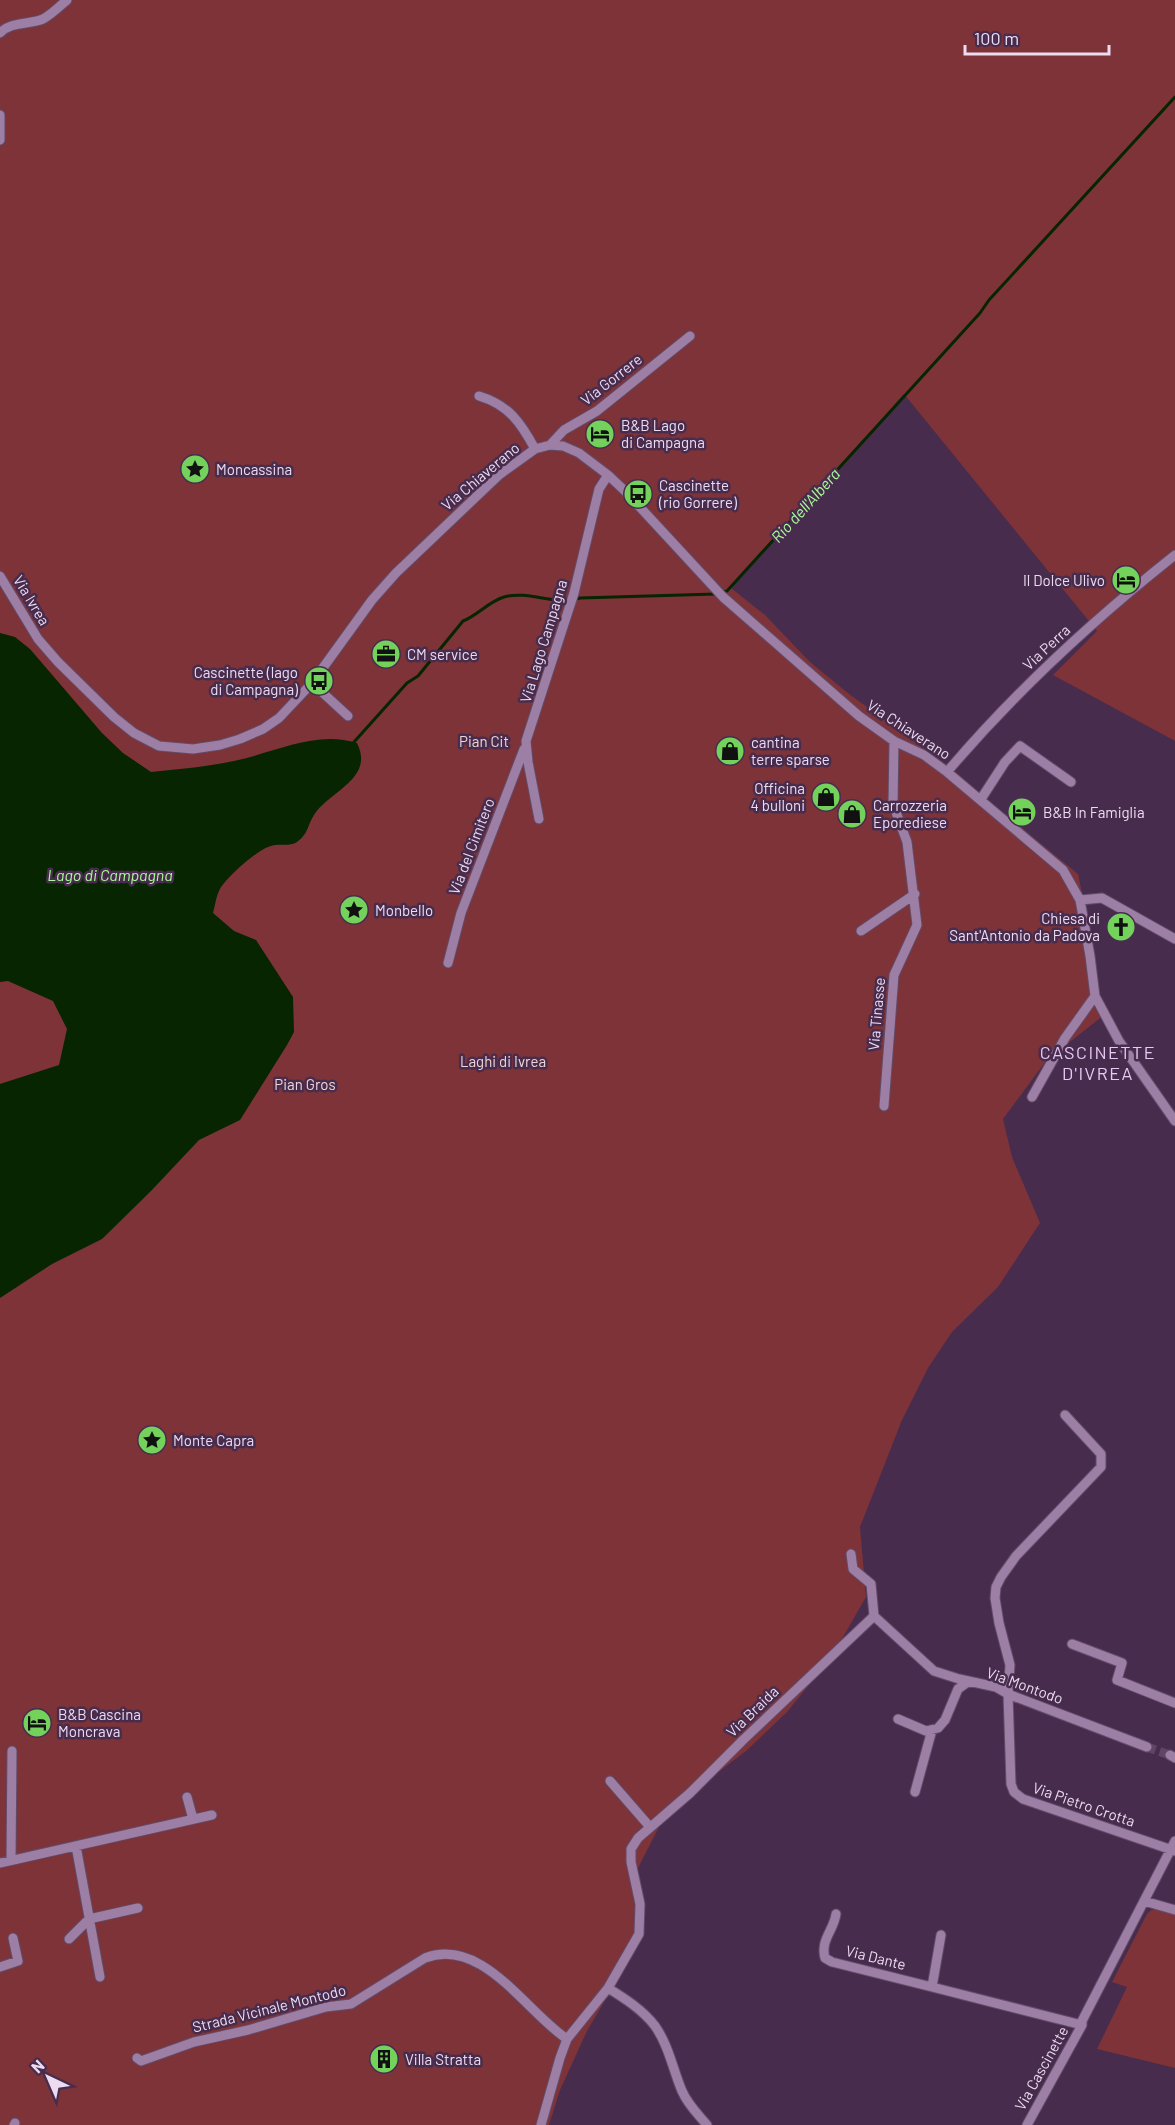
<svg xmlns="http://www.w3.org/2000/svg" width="1175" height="2125" font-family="Barlow,sans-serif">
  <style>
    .green { fill: #7d3337 }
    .water { fill: #062500 }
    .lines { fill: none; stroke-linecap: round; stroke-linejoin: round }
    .stream { stroke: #062500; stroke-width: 3 }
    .minor-tunnel { stroke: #604666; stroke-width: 9; stroke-dasharray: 9 4.5; stroke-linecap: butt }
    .minor-casing { stroke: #634b68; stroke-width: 11 }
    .minor { stroke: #9d7ea5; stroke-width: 9 }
    .labels { text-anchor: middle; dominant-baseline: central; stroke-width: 5; stroke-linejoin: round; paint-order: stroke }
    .street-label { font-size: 15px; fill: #eddcf1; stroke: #472c4e }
    .poi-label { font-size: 15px; fill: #eddcf1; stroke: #472c4e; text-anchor: start }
    .park-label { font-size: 15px; fill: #f0d5d4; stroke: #472c4e }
    .water-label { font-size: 16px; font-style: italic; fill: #aafa97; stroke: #472c4e }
    .quarter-label { font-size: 18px; letter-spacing: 1.5px; fill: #eac8f2; stroke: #472c4e }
  </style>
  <rect width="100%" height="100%" fill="#472c4e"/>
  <path class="green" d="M0,0H1175V741L1053,675L1097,631L904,394L731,588L765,615L810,662L849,694L951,768L990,802L1078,874L1092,940L1096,996L1104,1015L1046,1061L1003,1119L1012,1157L1040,1223L998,1287L952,1332L928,1368L902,1420L860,1527L866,1597L831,1658L787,1712L746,1751L704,1783L664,1817L637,1870L641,1931L624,1968L587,2031L560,2090L549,2125H0Z
    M1155,1909L1175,1915V2068L1097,2049L1127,1987L1112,1982L1147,1914L1151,1910Z"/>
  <path class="water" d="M0,633L15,637L30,649L102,733L123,753L151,772C178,769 207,767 234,761C274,753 315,730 357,743C375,779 329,791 314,815C307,826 309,833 297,842C290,847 279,843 271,846C258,849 224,879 219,891C216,897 215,906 213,913L234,931L256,940L293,997L294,1032L287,1045L240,1120L199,1140L151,1191L102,1239L52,1264L0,1298V1084L59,1065L67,1029L53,1001L8,981L0,982Z"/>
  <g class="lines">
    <path class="stream" d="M722,592L727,591L980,313L989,300L1175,97
      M354,742L407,683L418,676L463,621C478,615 488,602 504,597C529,590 554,606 580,598L716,594"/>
    <path class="minor-tunnel" d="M1147,1747L1170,1755"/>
    <g class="minor-casing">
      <path id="minor" d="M0,33C11,21 29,25 43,19C51,15 60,6 67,0
        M0,115V140
        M479,396C509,405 521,423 535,449
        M550,445L564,430L597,411L690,336
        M0,576L38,639L58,662L114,717L134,733L159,746L193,749L220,745L240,739L263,729L279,718L312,683L372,600L396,573L499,475L535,449L550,445L563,446L579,453L608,475L625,491L723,597L859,716L894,741L924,755L947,772L1063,870L1080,900L1090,956L1095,996L1119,1041L1175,1121
        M312,683L348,716
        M947,772C1015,692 1093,620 1175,555
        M981,799L1005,762L1020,746L1071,782
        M539,819L528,762L526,741L574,593L599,489L608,475
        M1080,900L1102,898L1175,939
        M861,931L915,894
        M448,963L461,913L524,749
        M1032,1097L1065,1038L1095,996
        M884,1106L894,975L917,925L907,842L893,804L894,741
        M1065,1415L1101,1454V1467L1016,1556L1001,1577L996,1587L995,1598L999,1623L1010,1665L1008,1694L1011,1784L1014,1792L1023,1799L1175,1851
        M851,1554L853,1569L871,1584L874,1616
        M874,1616L934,1671L959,1679L996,1687L1008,1694L1147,1747
        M1072,1644L1122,1663L1117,1680L1175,1703
        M898,1719L926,1731L938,1728L945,1720L958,1689L969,1681
        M1170,1755L1175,1758
        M610,1781L650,1827
        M915,1792L932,1730
        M187,1797L193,1819
        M76,1846L100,1977
        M11,1860L12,1751
        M0,1863L212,1815
        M1144,1901L1175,1910
        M836,1914C834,1930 820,1940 825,1958L832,1962L932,1987
        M941,1935L932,1987L1082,2025
        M69,1939L89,1919L138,1908
        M0,1967L18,1961L13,1938
        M608,1988C624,1998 643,2010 655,2026C669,2046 673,2070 682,2091C688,2105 698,2114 707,2125
        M137,2058L141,2061L194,2042L248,2030L326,2007L351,2004L425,1958C482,1936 526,2012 567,2039
        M14,2125L15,2123
        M541,2125L560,2058L567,2039L608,1988L639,1934L640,1904L631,1862V1849L638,1838L690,1793L743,1740L874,1616
        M1027,2125L1082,2025V2021L1175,1841"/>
    </g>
    <use href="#minor" class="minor"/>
  </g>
  <defs>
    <g id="hotel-disc" transform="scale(1.5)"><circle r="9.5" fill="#74d25c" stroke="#472c4e"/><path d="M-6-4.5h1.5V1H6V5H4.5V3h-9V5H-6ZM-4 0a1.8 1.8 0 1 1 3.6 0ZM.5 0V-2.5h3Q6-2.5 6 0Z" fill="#111"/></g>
    <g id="sight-disc" transform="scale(1.5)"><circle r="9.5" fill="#74d25c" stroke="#472c4e"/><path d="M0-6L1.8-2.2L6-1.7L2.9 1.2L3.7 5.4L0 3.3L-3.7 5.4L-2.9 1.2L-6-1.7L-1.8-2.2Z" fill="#111"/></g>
    <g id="bus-disc" transform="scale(1.5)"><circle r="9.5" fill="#74d25c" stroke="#472c4e"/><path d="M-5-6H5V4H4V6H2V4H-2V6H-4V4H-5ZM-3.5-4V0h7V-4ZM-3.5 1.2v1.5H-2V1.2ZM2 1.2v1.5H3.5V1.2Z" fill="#111"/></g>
    <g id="office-disc" transform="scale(1.5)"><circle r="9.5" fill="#74d25c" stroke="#472c4e"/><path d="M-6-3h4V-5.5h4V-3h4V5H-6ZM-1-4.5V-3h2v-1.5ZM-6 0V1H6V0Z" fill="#111"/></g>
    <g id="shop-disc" transform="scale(1.5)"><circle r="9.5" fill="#74d25c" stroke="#472c4e"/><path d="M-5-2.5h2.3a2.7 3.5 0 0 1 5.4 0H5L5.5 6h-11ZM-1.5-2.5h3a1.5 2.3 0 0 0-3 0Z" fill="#111"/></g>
    <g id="church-disc" transform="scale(1.5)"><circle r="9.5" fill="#74d25c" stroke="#472c4e"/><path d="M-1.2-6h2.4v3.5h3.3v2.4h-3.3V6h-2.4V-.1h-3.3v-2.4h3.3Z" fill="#111"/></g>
    <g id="building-disc" transform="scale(1.5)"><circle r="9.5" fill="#74d25c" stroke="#472c4e"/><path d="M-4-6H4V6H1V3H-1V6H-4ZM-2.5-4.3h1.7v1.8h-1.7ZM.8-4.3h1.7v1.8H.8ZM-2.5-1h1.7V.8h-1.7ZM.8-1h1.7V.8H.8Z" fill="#111"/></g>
  </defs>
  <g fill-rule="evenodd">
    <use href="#hotel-disc" x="600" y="434"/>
    <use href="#sight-disc" x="195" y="469"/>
    <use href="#bus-disc" x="638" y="494"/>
    <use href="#hotel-disc" x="1126" y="580"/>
    <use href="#office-disc" x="386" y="654"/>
    <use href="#bus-disc" x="319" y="681"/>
    <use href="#shop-disc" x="730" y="751"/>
    <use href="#shop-disc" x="826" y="797"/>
    <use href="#hotel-disc" x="1022" y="812"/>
    <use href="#shop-disc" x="852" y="814"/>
    <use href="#sight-disc" x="354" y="910"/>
    <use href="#church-disc" x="1121" y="927"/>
    <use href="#sight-disc" x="152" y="1440"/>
    <use href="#hotel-disc" x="37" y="1723"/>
    <use href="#building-disc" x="384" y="2059"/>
  </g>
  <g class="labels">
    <g class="street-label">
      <text transform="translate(611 379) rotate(-38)">Via Gorrere</text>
      <text transform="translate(480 476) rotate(-40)">Via Chiaverano</text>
      <text transform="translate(32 600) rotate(59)">Via Ivrea</text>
      <text transform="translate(543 641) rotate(-73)">Via Lago Campagna</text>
      <text transform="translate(1046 647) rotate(-43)">Via Perra</text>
      <text transform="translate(909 729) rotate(33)">Via Chiaverano</text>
      <text transform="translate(471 846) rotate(-69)">Via del Cimitero</text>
      <text transform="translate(876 1014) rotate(-85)">Via Tinasse</text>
      <text transform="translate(1025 1685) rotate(20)">Via Montodo</text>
      <text transform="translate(752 1711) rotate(-44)">Via Braida</text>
      <text transform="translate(1084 1804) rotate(19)">Via Pietro Crotta</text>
      <text transform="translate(876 1957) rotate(14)">Via Dante</text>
      <text transform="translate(269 2008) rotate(-14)">Strada Vicinale Montodo</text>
      <text transform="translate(1041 2068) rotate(-61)">Via Cascinette</text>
    </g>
    <g class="poi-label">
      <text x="621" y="425">B&amp;B Lago<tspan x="621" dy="17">di Campagna</tspan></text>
      <text x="216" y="469">Moncassina</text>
      <text x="659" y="485">Cascinette<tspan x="659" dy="17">(rio Gorrere)</tspan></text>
      <text x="1105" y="580" text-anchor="end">Il Dolce Ulivo</text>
      <text x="407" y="654">CM service</text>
      <text x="298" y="672" text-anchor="end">Cascinette (lago<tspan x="298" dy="17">di Campagna)</tspan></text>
      <text x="751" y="742">cantina<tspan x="751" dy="17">terre sparse</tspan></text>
      <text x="805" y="788" text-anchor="end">Officina<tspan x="805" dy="17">4 bulloni</tspan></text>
      <text x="873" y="805">Carrozzeria<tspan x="873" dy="17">Eporediese</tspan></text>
      <text x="1043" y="812">B&amp;B In Famiglia</text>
      <text x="375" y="910">Monbello</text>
      <text x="1100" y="918" text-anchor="end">Chiesa di<tspan x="1100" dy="17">Sant'Antonio da Padova</tspan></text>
      <text x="173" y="1440">Monte Capra</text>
      <text x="58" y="1714">B&amp;B Cascina<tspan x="58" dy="17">Moncrava</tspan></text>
      <text x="405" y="2059">Villa Stratta</text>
    </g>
    <g class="park-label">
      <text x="484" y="741">Pian Cit</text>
      <text x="503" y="1061">Laghi di Ivrea</text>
      <text x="305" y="1084">Pian Gros</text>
    </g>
    <g class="water-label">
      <text transform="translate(805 505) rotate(-48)">Rio dell'Albera</text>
      <text x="110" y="874">Lago di Campagna</text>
    </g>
    <g class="quarter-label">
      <text x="1098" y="1052">CASCINETTE<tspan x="1098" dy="21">D'IVREA</tspan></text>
    </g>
  </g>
  <g transform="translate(48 2077) rotate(316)" stroke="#472c4e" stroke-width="4.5" paint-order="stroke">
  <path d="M0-4.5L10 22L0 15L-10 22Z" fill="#eddcf1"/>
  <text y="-9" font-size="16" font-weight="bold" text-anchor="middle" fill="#eddcf1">N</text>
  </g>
  <path d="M965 45v9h144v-9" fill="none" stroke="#eddcf1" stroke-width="3"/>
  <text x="974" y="45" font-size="18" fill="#eddcf1" stroke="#472c4e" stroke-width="4.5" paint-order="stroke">100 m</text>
</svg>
